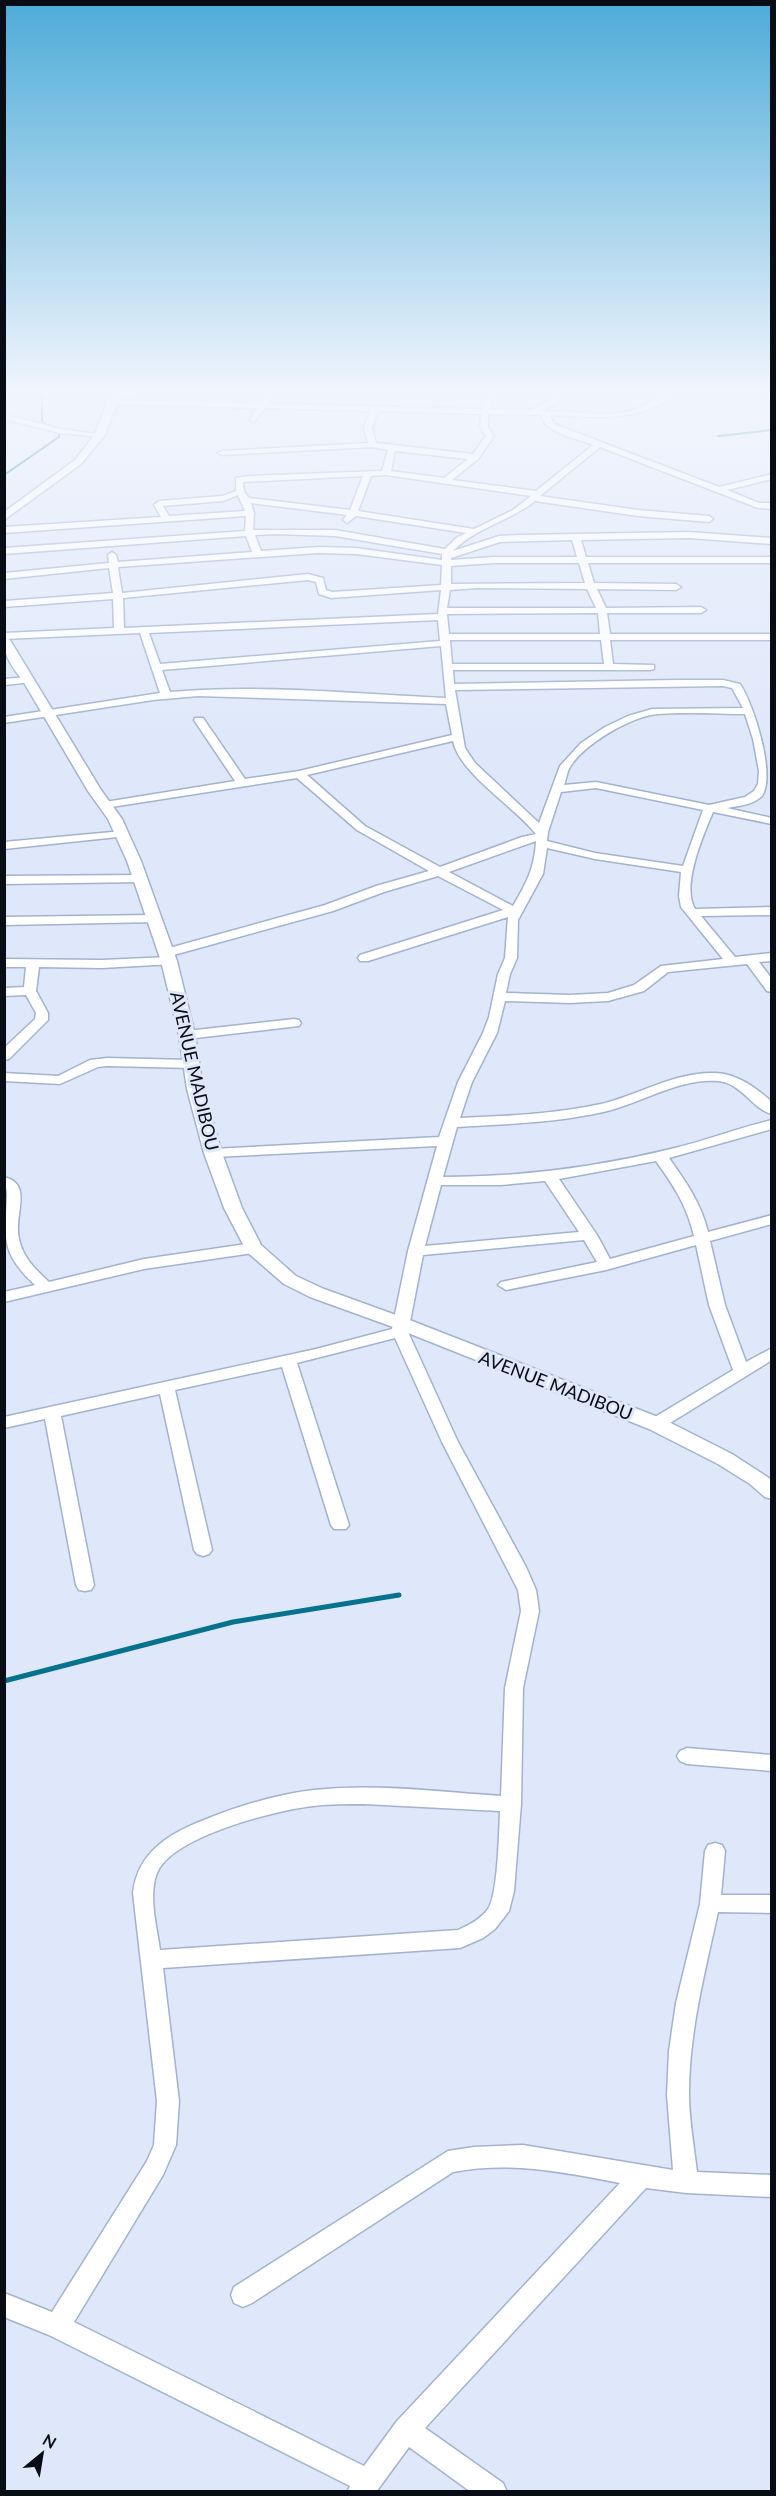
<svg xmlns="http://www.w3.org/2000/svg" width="776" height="2496" font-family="Lato,sans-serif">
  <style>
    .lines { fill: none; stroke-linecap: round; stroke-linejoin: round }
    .stream-far1 { stroke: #06728c; stroke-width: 2 }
    .stream { stroke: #06728c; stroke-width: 5 }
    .minor-casing { stroke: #a3b2ce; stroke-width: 3 }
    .tertiary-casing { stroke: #a3b2ce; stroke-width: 3 }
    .minor { fill: #fff; fill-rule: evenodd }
    .tertiary { fill: #fff; fill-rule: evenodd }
    .labels { text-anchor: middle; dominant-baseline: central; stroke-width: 6; stroke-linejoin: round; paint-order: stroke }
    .street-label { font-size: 18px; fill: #070c15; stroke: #dfe8fa }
  </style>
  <rect width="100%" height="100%" fill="#dfe8fa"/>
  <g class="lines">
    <path class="stream-far1" d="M718,436L772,430
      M4,475L59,437V433L42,422V394L40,392"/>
    <path class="stream" d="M4,1681L233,1622L399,1595"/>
    <g class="minor-casing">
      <path id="minor" d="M267,392H275L268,404L482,409L488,392H496L490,409L531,410L565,392H574L542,411C566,411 604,416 626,412C645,409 659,392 678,392C642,424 594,417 550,415L554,424L719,487L772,474V479L727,490L759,503H772V509L758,508L600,447L540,496L638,510L709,516L713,519L709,522L638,516L535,501C510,521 475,528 453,551L499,536L519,535L689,532L772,538V544L689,538L581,540L586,557H772V563H588L594,583L676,584L681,587L676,590L597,589L606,608L701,607L706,610L701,613H607L610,634H772V640H610L613,664L654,665V669L650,670H453L454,684L676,680H723L740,684C754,705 776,775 762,796C753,805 738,806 727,808L772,818V824L713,812C703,836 681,886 695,909L772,907V915L701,916L735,957L772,953V961L759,962L772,979V992L767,991L747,964L668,972L644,991L608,1001L570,1003L505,1001L497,1033L472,1082L460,1118C507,1116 555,1114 601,1104C639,1095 676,1071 716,1073C738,1074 756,1088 772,1102V1114C752,1109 742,1083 718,1081C678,1078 640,1104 603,1112C555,1123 505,1124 457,1127L443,1177C522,1177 598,1167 675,1148C707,1140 739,1128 772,1120V1129L669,1158C686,1182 701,1203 708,1232L772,1215V1224L710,1241L725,1305L746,1362L772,1348V1360L662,1428H650L648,1424L650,1420L733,1370L709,1305L696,1245L606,1270L506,1290L498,1285L501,1282L597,1262L584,1240L423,1255L408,1332L458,1442L526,1567L536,1590L539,1611L523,1688L521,1804L514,1891L509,1911L495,1929L483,1938L460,1948L163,1968L179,2101L176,2145L163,2175L74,2322L364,2466L397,2421L620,2183C563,2172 511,2161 453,2172L252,2303L243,2307L234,2303L231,2295L234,2287L448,2151L474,2147L523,2145L673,2170L667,2095L669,2051L676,2003L700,1904L705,1851L708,1845L715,1843L722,1845L725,1851L721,1895H772V1913L718,1912C705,1972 689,2032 689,2094C689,2119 694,2146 697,2172L772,2175V2197L686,2193L646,2188L425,2428L503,2483L507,2492H471L409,2447L376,2492H347L350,2486L49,2335L4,2317V2293L52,2312L147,2161L154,2145L157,2101L133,1893C138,1850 172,1832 209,1818C242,1805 278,1794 314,1790C376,1783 439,1792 501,1796L505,1688L521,1611L518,1590L442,1442L395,1338L297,1363L349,1525L346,1529H334L331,1525L282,1367L175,1390L212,1550L209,1554L203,1556L197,1554L194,1550L160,1394L61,1416L94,1585L91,1590L85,1591L79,1590L76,1585L45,1419L4,1428V1417L316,1349L392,1329L408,1251L437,1146L213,1157L206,1153L213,1149L439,1137L458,1082L483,1033L489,1017L498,974L505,958L508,917L368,961H360L358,958L360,955L503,910L438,876L384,892L333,911L170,956H162L160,953L162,950L325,905L376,886L429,871L357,830L297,778L105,808L99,805L105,802L235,781L194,720L195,718H203L245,779L299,771L452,735L446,704L198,696L153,700L4,723V717L160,693L140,633L4,639V633L114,628L113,599L4,607V601L113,593L109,568L4,579V573L109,563L108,555L112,552L116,555L118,562L252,552L246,536L4,554V548L245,531L246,516L4,533V527L161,517L154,505L159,501L222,496L236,491V478L249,476L382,471L388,450L373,447L222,455L218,453L222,451L368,443L364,428L370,411L265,408L254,422L250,420L257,408L112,404L108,402L112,400L260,403ZM378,411L481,414L480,427L486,436L473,454L376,443L372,428ZM488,414L542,415C543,433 579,439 593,445L536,491L452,480L478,459L494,436L488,427ZM395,451L468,459L444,478L391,471ZM386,475L531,496L513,510L474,529L358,511L371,476ZM363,476L350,510L249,498L244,492L243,482ZM238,495L245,511L169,516L163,506L223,501ZM251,503L347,515L343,520L347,523L356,516L466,533L456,538L445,549L335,530H253L254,513ZM276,534L335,536L442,554V560L356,548L318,547L261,551L255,535ZM572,540L577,557H494L451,560V558L500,542ZM318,553L356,554L442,565L441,585L332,592L326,590L323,578L308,574L122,593L118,567ZM494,563H579L585,583L451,584V566ZM308,580L316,582L319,594L331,598L441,590L438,614L124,628L123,598ZM477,588L587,589L596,608H447L450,590ZM598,613L600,634H449L447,614ZM438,620L440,641L160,664L149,633ZM450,640H601L604,664H452ZM441,646L446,698C354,694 261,684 170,692L162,670ZM723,686L732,688L743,708L652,709L628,716L605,727L581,743L560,766L539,823L475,763L465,748L455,690ZM745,714L753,739L759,771L758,784L754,791L745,797L709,805L596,782L564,785C566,780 567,772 570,767C583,745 626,720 651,715C676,711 719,714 745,714ZM453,741C459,773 516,808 536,834L522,837L440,867L365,826L307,775ZM596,788L703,810L683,866L595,853L547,841L548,832L561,792ZM536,841C535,867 526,884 513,906L449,872ZM547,848L595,859L681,872L679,896L681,907L723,959L661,966L634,985L608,993L570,995L506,993L510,974L517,958L518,920L543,874ZM656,1161C674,1186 687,1206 694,1236L610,1259L597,1235L559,1179ZM545,1181L579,1232L425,1246L441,1185H501ZM364,1804L500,1811C499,1832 498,1894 488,1909C481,1919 469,1925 458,1930L160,1950C157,1927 148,1896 157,1873C172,1836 277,1810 313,1806C330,1804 347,1804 364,1804Z
        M4,414L60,429L104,435L100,437L60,433L4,419Z
        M29,677L33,678V682L4,685V679Z
        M123,831L127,832V836L4,849V842Z
        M140,875L144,876V882L4,884V876Z
        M153,915L159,919L157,922L4,925V917Z
        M169,957L175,961L173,964L102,968L39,967L36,991L48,1013V1020L9,1059L4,1060V1048L35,1019L36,1013L26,995L4,996V988L24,987L26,967H4V959L102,960Z
        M294,1019L299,1020L301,1023L299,1026L187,1039L180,1035L187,1031Z
        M107,1058L191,1060L198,1064L191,1068L107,1066L98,1067L60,1084L4,1081V1073L58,1076L90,1060Z
        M4,1177C34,1184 13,1215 19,1239C23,1258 36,1270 49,1282L144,1259L253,1243L260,1248L253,1253L144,1269L4,1302V1292L35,1285C0,1253 5,1237 7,1195C7,1188 4,1184 4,1177Z
        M687,1748L772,1755V1771L687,1764L680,1761L677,1756L680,1751Z"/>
    </g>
    <g class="tertiary-casing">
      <path id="tertiary" d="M111,392H121L105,435L81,464L4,520V512L75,460L95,434Z
        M4,637L10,640L101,790L122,819L141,861L177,961L195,1035L203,1089L222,1153L242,1208L261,1245L296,1276L324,1289L407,1319L663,1419L732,1454L772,1480V1499L765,1497L750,1484L718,1464L649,1429L393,1327L310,1297L284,1284L247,1252L224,1208L204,1153L187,1089L179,1035L161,961L127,861L108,819L88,791L23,681C11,665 4,657 4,637Z"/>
    </g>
    <use href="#minor" class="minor"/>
    <use href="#tertiary" class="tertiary"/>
  </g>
  <linearGradient id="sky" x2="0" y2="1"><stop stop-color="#4dabd8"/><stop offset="0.53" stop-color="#f1f5fd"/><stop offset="1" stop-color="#f1f5fd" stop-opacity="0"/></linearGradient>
  <rect width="776" height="741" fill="url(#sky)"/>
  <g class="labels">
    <g class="street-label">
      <text transform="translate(195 1071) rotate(77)">AVENUE MADIBOU</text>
      <text transform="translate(556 1385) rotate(21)">AVENUE MADIBOU</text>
    </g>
  </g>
  <rect width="776" height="2496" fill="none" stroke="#070c15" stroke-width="12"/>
  <g transform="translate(42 2454) rotate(30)" stroke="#dfe8fa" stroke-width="4.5" paint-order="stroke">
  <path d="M0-4.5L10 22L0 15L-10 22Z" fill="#070c15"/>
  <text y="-9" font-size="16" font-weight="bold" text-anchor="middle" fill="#070c15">N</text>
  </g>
</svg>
